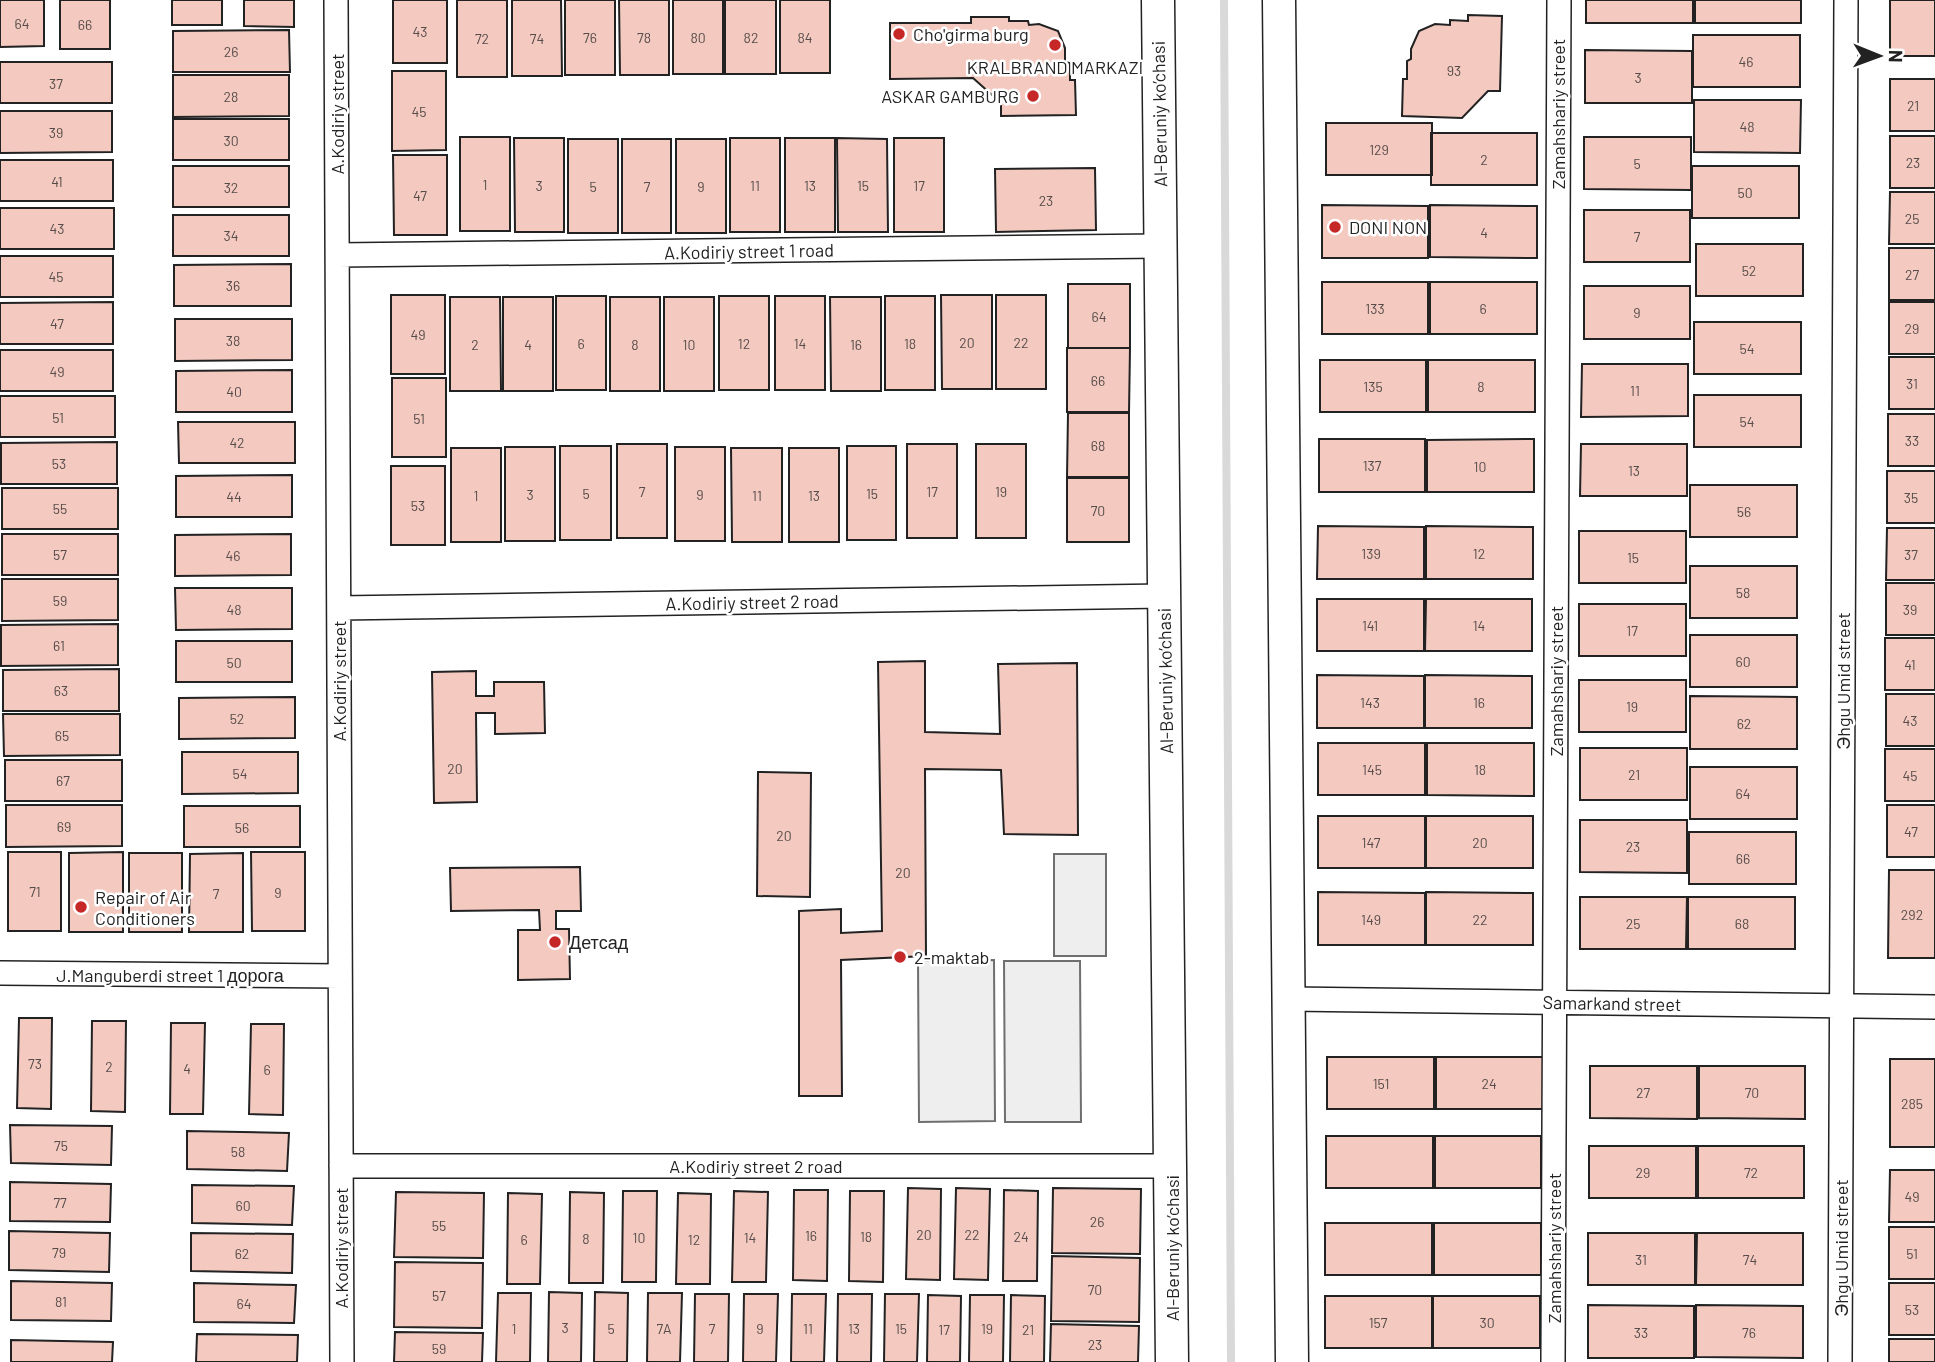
<svg xmlns="http://www.w3.org/2000/svg" width="1935" height="1362" font-family="Barlow,sans-serif">
  <style>
    .green { fill: #eee; stroke: #6f6f6f; stroke-width: 2 }
    .lines { fill: none; stroke-linecap: round; stroke-linejoin: round }
    .stream { stroke: #d9d9d9; stroke-width: 8 }
    .building { fill: #f3c9c0; stroke: #222; stroke-width: 2 }
    .street-casing { stroke: #222; stroke-width: 26 }
    .secondary-casing { stroke: #222; stroke-width: 35 }
    .street { stroke: #fff; stroke-width: 23 }
    .secondary { stroke: #fff; stroke-width: 32 }
    .poi-dot { fill: #c62828; stroke: #fff; stroke-width: 2.5 }
    .labels { text-anchor: middle; dominant-baseline: central; stroke-width: 5; stroke-linejoin: round; paint-order: stroke }
    .number-label { font-size: 14px; fill: #564c4a }
    .poi-label { font-size: 18px; fill: #222; stroke: #fff; text-anchor: start }
    .street-label { font-size: 18px; fill: #222; stroke: #fff }
  </style>
  <rect width="100%" height="100%" fill="#fff"/>
  <path class="green" d="M1054,854H1106V956H1054Z
    M994,960L995,1121L919,1122L918,961Z
    M1004,961H1080L1081,1122H1005Z"/>
  <g class="lines">
    <path class="stream" d="M1224,0L1231,1362"/>
  </g>
  <path class="building" d="M0,0H44V46L0,47Z
    M60,0H110V49H60Z
    M172,0H222V25H172Z
    M244,0H294V27L244,26Z
    M393,0H447V63H393Z
    M457,0H507V77H457Z
    M512,0H561L562,76H512Z
    M565,0H615V75H565Z
    M619,0H669V75H620Z
    M673,0H723V74H673Z
    M725,0H776V74H725Z
    M780,0H830V73H780Z
    M1586,0H1693V23H1586Z
    M1695,0H1801V23H1695Z
    M1890,0H1935V56H1890Z
    M1468,15L1502,16L1500,91H1488L1462,118L1402,116L1403,79H1407V61L1411,59V49L1419,31L1435,24L1450,25V20L1468,21Z
    M971,17H1009V21H1028L1029,25L1039,24L1058,31L1065,48V62L1070,63V80H1075L1076,115L1001,116V103L973,78L890,79V23H971Z
    M289,30L290,72H173V31Z
    M1693,35H1800V87H1693Z
    M1585,50L1692,51V103H1585Z
    M0,62H112V103H0Z
    M392,71H446V150L392,151Z
    M173,75H289V116L173,117Z
    M1890,79H1935V131H1890Z
    M1694,100H1801L1800,153L1694,152Z
    M0,111H112V152L0,153Z
    M173,119H289V160H173Z
    M1326,123H1432V175H1326Z
    M1431,133H1537V185H1431Z
    M1890,136H1935V188H1890Z
    M460,137H510V231H460Z
    M1584,137H1691V190L1584,189Z
    M514,138H564V232H515Z
    M730,138H780V232H730Z
    M785,138H835V232H785Z
    M837,138L887,139L888,232H838Z
    M894,138H944V232H894Z
    M568,139H618V233H568Z
    M622,139H671V233H622Z
    M676,139H726V233H676Z
    M393,155H447V235H394Z
    M0,160H113V201H0Z
    M173,166H289V207H173Z
    M1692,166H1799V218H1692Z
    M1095,168L1096,230L996,232L995,169Z
    M1890,192H1935V244H1889Z
    M1322,205L1428,206V258H1322Z
    M1430,205L1537,206V258L1430,257Z
    M0,208H114V249H0Z
    M1584,210H1690V262H1584Z
    M173,215H289V256H173Z
    M1696,244H1803V296H1696Z
    M1889,248H1935V300H1889Z
    M0,256H113V297H0Z
    M291,264V306H174V265Z
    M1322,282H1428V334H1322Z
    M1430,282H1537V334H1430Z
    M1068,284H1130V348H1068Z
    M1584,286H1690V339H1584Z
    M391,295H445V374H391Z
    M941,295H992V389H942Z
    M996,295H1046V389H996Z
    M556,296H606V390H556Z
    M719,296H769V390H719Z
    M775,296H825V390H775Z
    M885,296H935V390H885Z
    M450,297H500L501,391H450Z
    M503,297H553V391H503Z
    M610,297H660V391H610Z
    M664,297H714V391H664Z
    M830,297H881V391H831Z
    M113,302V344H0V303Z
    M1889,302H1935V354H1889Z
    M175,319H292V360L175,361Z
    M1694,322H1801V374H1694Z
    M1067,348H1130L1129,412H1067Z
    M0,350H113V391H0Z
    M1889,357H1935V409H1889Z
    M1320,360H1426V412H1320Z
    M1428,360H1535V412H1428Z
    M1582,364H1688V416L1581,417Z
    M292,370V412H176V371Z
    M392,378H446V457H392Z
    M1694,395H1801V447H1694Z
    M0,396H115V437H0Z
    M1068,413H1129V477H1067Z
    M1888,414H1935V466H1888Z
    M178,422H295V463H179Z
    M1319,439H1425V492H1319Z
    M1534,439V492H1427V440Z
    M117,442V484H1V443Z
    M617,444H667V538H617Z
    M907,444H957V538H907Z
    M976,444H1026V538H976Z
    M1581,444H1687V496H1580Z
    M560,446H611V540H560Z
    M847,446H896V540H847Z
    M505,447H555V541H505Z
    M675,447H725V541H675Z
    M451,448H501V542H451Z
    M731,448H782V542H732Z
    M789,448H839V542H789Z
    M391,466H445V545H391Z
    M1887,471H1935V523H1887Z
    M292,475V517H176V476Z
    M1067,478H1129V542H1067Z
    M1690,485H1797V537H1690Z
    M2,488H118V529H2Z
    M1318,526L1424,527V579H1317Z
    M1426,526L1533,527V579H1426Z
    M1887,528H1935V580H1886Z
    M1579,531H1686V583H1579Z
    M2,534H118V575H2Z
    M291,534V575L175,576V535Z
    M1690,566H1797V618H1690Z
    M2,579H118V620L2,621Z
    M1886,583H1935V635H1886Z
    M175,588H292V629L176,630Z
    M1317,599H1424V651H1317Z
    M1426,599H1532V651H1425Z
    M1579,604H1686V656H1579Z
    M118,624V665L1,666V625Z
    M1690,635H1797V687H1690Z
    M1885,638H1935V690H1885Z
    M176,641H292V682H176Z
    M925,661V732L1000,734L998,664L1077,663L1078,835L1004,834L1001,770L925,769L926,956L841,960L842,1096H799V911L841,909V933L882,931L878,662Z
    M119,669V711H3V670Z
    M476,671V696H494V682H544L545,733L495,734V713H476L477,802L434,803L432,672Z
    M1317,675L1424,676V728H1317Z
    M1425,675L1532,676V728H1425Z
    M1579,680H1686V732H1579Z
    M1886,694H1935V746H1886Z
    M1690,696L1797,697V749H1690Z
    M295,697V738L179,739V698Z
    M3,714H120V755L4,756Z
    M1318,743H1425V795H1318Z
    M1427,743H1534V796L1427,795Z
    M1580,748H1687V800H1580Z
    M1885,749H1935V801H1885Z
    M182,752H298V793L182,794Z
    M5,760H122V801H5Z
    M1690,767H1797V819H1690Z
    M758,772L811,773L810,897L757,896Z
    M6,805H122V846L6,847Z
    M1887,805H1935V857H1887Z
    M184,806H300V847H184Z
    M1318,816H1425V868H1318Z
    M1426,816H1533V868H1426Z
    M1580,820H1687V873L1580,872Z
    M1689,832H1796V884H1689Z
    M8,852H61V931H8Z
    M123,852V932H69V853Z
    M251,852H305V931H252Z
    M129,853H182V932H129Z
    M243,853V932H189L190,854Z
    M580,867L581,911H556V929H569L570,979L518,980V930H540L539,910L451,911L450,868Z
    M1889,870H1935V958H1888Z
    M1318,892L1425,893V945H1318Z
    M1426,892L1533,893V945H1426Z
    M1580,897H1687L1686,949H1580Z
    M1688,897H1795V949H1688Z
    M19,1018H52L51,1109L17,1108Z
    M92,1021H126L125,1112L91,1111Z
    M171,1023H205L203,1114H170Z
    M251,1024H284L283,1115L249,1114Z
    M1327,1057H1434V1109H1327Z
    M1436,1057H1543V1109H1436Z
    M1890,1059H1935V1147H1890Z
    M1590,1066H1697V1119L1590,1118Z
    M1699,1066H1805V1119L1699,1118Z
    M10,1125L112,1126L111,1165L11,1163Z
    M187,1131L289,1133L287,1171L187,1169Z
    M1326,1136H1433V1188H1326Z
    M1435,1136H1541V1188H1435Z
    M1589,1146H1696V1198H1589Z
    M1698,1146H1804V1198H1698Z
    M1890,1170H1935V1222H1889Z
    M10,1182L111,1184L110,1222L10,1221Z
    M192,1185L294,1186L292,1225L192,1223Z
    M908,1188L941,1189L940,1280L906,1279Z
    M956,1188L990,1189L988,1280L954,1279Z
    M1053,1188L1141,1189L1140,1254L1052,1253Z
    M794,1190H828L827,1281L793,1280Z
    M1004,1190L1038,1191L1037,1281H1003Z
    M623,1191H657L656,1282H622Z
    M734,1191L768,1192L766,1282H732Z
    M850,1191H884L883,1282L849,1281Z
    M396,1192L484,1193L483,1258L394,1257Z
    M570,1192L604,1193L603,1283H569Z
    M508,1193L542,1194L540,1284H507Z
    M678,1193L711,1194L710,1284H676Z
    M1325,1223H1432V1275H1325Z
    M1434,1223H1541V1275H1434Z
    M1889,1227H1935V1279H1889Z
    M9,1231L110,1233L109,1272L9,1270Z
    M191,1233L293,1234L292,1273L191,1271Z
    M1588,1233H1695V1285H1588Z
    M1697,1233H1803V1285H1696Z
    M1052,1256L1140,1258L1139,1322L1051,1321Z
    M395,1262L483,1263L482,1328L394,1327Z
    M11,1281L112,1283L111,1321L11,1320Z
    M194,1283L296,1285L294,1323L194,1322Z
    M1889,1283H1935V1335H1889Z
    M549,1292L582,1293L581,1362H548Z
    M595,1292L628,1293L627,1362H594Z
    M498,1293H531L530,1362H496Z
    M648,1293H682L680,1362H647Z
    M695,1294H729L728,1362H694Z
    M744,1294H778L776,1362H743Z
    M792,1294H826L824,1362H791Z
    M838,1294H872L871,1362H837Z
    M885,1294H919L917,1362H884Z
    M928,1295L961,1296L960,1362H927Z
    M970,1295H1004L1003,1362H969Z
    M1011,1295L1045,1296L1044,1362H1010Z
    M1325,1296H1432V1348H1325Z
    M1433,1296H1540V1348H1433Z
    M1588,1305L1694,1306V1358H1588Z
    M1696,1305L1803,1306V1358L1696,1357Z
    M1051,1324L1139,1326L1138,1362H1050Z
    M395,1332L483,1333L482,1362H394Z
    M197,1334L298,1335L297,1362H196Z
    M1889,1339H1935V1362H1889Z
    M11,1340L113,1342L112,1362H11Z"/>
  <g class="lines">
    <g class="street-casing">
      <path id="street" d="M336,0L342,1362
        M338,255L1161,246
        M339,608L1164,596
        M0,973L340,976
        M1289,999L1935,1007
        M341,1166H1171
        M1553,1362L1559,0
        M1840,1362L1846,0"/>
    </g>
    <g class="secondary-casing">
      <path id="secondary" d="M1158,0L1172,1362
        M1279,0L1292,1362"/>
    </g>
    <use href="#street" class="street"/>
    <use href="#secondary" class="secondary"/>
  </g>
  <g class="poi-dot">
    <circle cx="899" cy="34" r="7"/>
    <circle cx="1055" cy="45" r="7"/>
    <circle cx="1033" cy="96" r="7"/>
    <circle cx="1335" cy="227" r="7"/>
    <circle cx="81" cy="907" r="7"/>
    <circle cx="555" cy="942" r="7"/>
    <circle cx="900" cy="957" r="7"/>
  </g>
  <g class="labels">
    <g class="number-label">
      <text x="22" y="23">64</text>
      <text x="85" y="24">66</text>
      <text x="420" y="31">43</text>
      <text x="590" y="37">76</text>
      <text x="644" y="37">78</text>
      <text x="698" y="37">80</text>
      <text x="751" y="37">82</text>
      <text x="805" y="37">84</text>
      <text x="482" y="38">72</text>
      <text x="537" y="38">74</text>
      <text x="231" y="51">26</text>
      <text x="1746" y="61">46</text>
      <text x="1454" y="70">93</text>
      <text x="1638" y="77">3</text>
      <text x="56" y="83">37</text>
      <text x="231" y="96">28</text>
      <text x="1913" y="105">21</text>
      <text x="419" y="111">45</text>
      <text x="1747" y="126">48</text>
      <text x="56" y="132">39</text>
      <text x="231" y="140">30</text>
      <text x="1379" y="149">129</text>
      <text x="1484" y="159">2</text>
      <text x="1913" y="162">23</text>
      <text x="1637" y="163">5</text>
      <text x="57" y="181">41</text>
      <text x="485" y="184">1</text>
      <text x="539" y="185">3</text>
      <text x="755" y="185">11</text>
      <text x="810" y="185">13</text>
      <text x="863" y="185">15</text>
      <text x="919" y="185">17</text>
      <text x="593" y="186">5</text>
      <text x="647" y="186">7</text>
      <text x="701" y="186">9</text>
      <text x="231" y="187">32</text>
      <text x="1745" y="192">50</text>
      <text x="420" y="195">47</text>
      <text x="1046" y="200">23</text>
      <text x="1912" y="218">25</text>
      <text x="57" y="228">43</text>
      <text x="1484" y="232">4</text>
      <text x="231" y="235">34</text>
      <text x="1637" y="236">7</text>
      <text x="1749" y="270">52</text>
      <text x="1912" y="274">27</text>
      <text x="56" y="276">45</text>
      <text x="233" y="285">36</text>
      <text x="1375" y="308">133</text>
      <text x="1483" y="308">6</text>
      <text x="1637" y="312">9</text>
      <text x="1099" y="316">64</text>
      <text x="57" y="323">47</text>
      <text x="1912" y="328">29</text>
      <text x="418" y="334">49</text>
      <text x="233" y="340">38</text>
      <text x="967" y="342">20</text>
      <text x="1021" y="342">22</text>
      <text x="581" y="343">6</text>
      <text x="744" y="343">12</text>
      <text x="800" y="343">14</text>
      <text x="910" y="343">18</text>
      <text x="475" y="344">2</text>
      <text x="528" y="344">4</text>
      <text x="635" y="344">8</text>
      <text x="689" y="344">10</text>
      <text x="856" y="344">16</text>
      <text x="1747" y="348">54</text>
      <text x="57" y="371">49</text>
      <text x="1098" y="380">66</text>
      <text x="1912" y="383">31</text>
      <text x="1373" y="386">135</text>
      <text x="1481" y="386">8</text>
      <text x="1635" y="390">11</text>
      <text x="234" y="391">40</text>
      <text x="58" y="417">51</text>
      <text x="419" y="418">51</text>
      <text x="1747" y="421">54</text>
      <text x="1912" y="440">33</text>
      <text x="237" y="442">42</text>
      <text x="1098" y="445">68</text>
      <text x="59" y="463">53</text>
      <text x="1372" y="465">137</text>
      <text x="1480" y="466">10</text>
      <text x="1634" y="470">13</text>
      <text x="642" y="491">7</text>
      <text x="932" y="491">17</text>
      <text x="1001" y="491">19</text>
      <text x="586" y="493">5</text>
      <text x="872" y="493">15</text>
      <text x="530" y="494">3</text>
      <text x="700" y="494">9</text>
      <text x="476" y="495">1</text>
      <text x="757" y="495">11</text>
      <text x="814" y="495">13</text>
      <text x="234" y="496">44</text>
      <text x="1911" y="497">35</text>
      <text x="418" y="505">53</text>
      <text x="60" y="508">55</text>
      <text x="1098" y="510">70</text>
      <text x="1744" y="511">56</text>
      <text x="1371" y="553">139</text>
      <text x="1479" y="553">12</text>
      <text x="60" y="554">57</text>
      <text x="1911" y="554">37</text>
      <text x="233" y="555">46</text>
      <text x="1633" y="557">15</text>
      <text x="1743" y="592">58</text>
      <text x="60" y="600">59</text>
      <text x="234" y="609">48</text>
      <text x="1910" y="609">39</text>
      <text x="1370" y="625">141</text>
      <text x="1479" y="625">14</text>
      <text x="1632" y="630">17</text>
      <text x="59" y="645">61</text>
      <text x="1743" y="661">60</text>
      <text x="234" y="662">50</text>
      <text x="1910" y="664">41</text>
      <text x="61" y="690">63</text>
      <text x="1370" y="702">143</text>
      <text x="1479" y="702">16</text>
      <text x="1632" y="706">19</text>
      <text x="237" y="718">52</text>
      <text x="1910" y="720">43</text>
      <text x="1744" y="723">62</text>
      <text x="62" y="735">65</text>
      <text x="455" y="768">20</text>
      <text x="1372" y="769">145</text>
      <text x="1480" y="769">18</text>
      <text x="240" y="773">54</text>
      <text x="1634" y="774">21</text>
      <text x="1910" y="775">45</text>
      <text x="63" y="780">67</text>
      <text x="1743" y="793">64</text>
      <text x="64" y="826">69</text>
      <text x="242" y="827">56</text>
      <text x="1911" y="831">47</text>
      <text x="784" y="835">20</text>
      <text x="1371" y="842">147</text>
      <text x="1480" y="842">20</text>
      <text x="1633" y="846">23</text>
      <text x="1743" y="858">66</text>
      <text x="903" y="872">20</text>
      <text x="35" y="891">71</text>
      <text x="278" y="892">9</text>
      <text x="216" y="893">7</text>
      <text x="1912" y="914">292</text>
      <text x="1371" y="919">149</text>
      <text x="1480" y="919">22</text>
      <text x="1633" y="923">25</text>
      <text x="1742" y="923">68</text>
      <text x="35" y="1063">73</text>
      <text x="109" y="1066">2</text>
      <text x="187" y="1068">4</text>
      <text x="267" y="1069">6</text>
      <text x="1381" y="1083">151</text>
      <text x="1489" y="1083">24</text>
      <text x="1643" y="1092">27</text>
      <text x="1752" y="1092">70</text>
      <text x="1912" y="1103">285</text>
      <text x="61" y="1145">75</text>
      <text x="238" y="1151">58</text>
      <text x="1643" y="1172">29</text>
      <text x="1751" y="1172">72</text>
      <text x="1912" y="1196">49</text>
      <text x="60" y="1202">77</text>
      <text x="243" y="1205">60</text>
      <text x="1097" y="1221">26</text>
      <text x="439" y="1225">55</text>
      <text x="924" y="1234">20</text>
      <text x="972" y="1234">22</text>
      <text x="811" y="1235">16</text>
      <text x="866" y="1236">18</text>
      <text x="1021" y="1236">24</text>
      <text x="639" y="1237">10</text>
      <text x="750" y="1237">14</text>
      <text x="586" y="1238">8</text>
      <text x="524" y="1239">6</text>
      <text x="694" y="1239">12</text>
      <text x="59" y="1252">79</text>
      <text x="242" y="1253">62</text>
      <text x="1912" y="1253">51</text>
      <text x="1641" y="1259">31</text>
      <text x="1750" y="1259">74</text>
      <text x="1095" y="1289">70</text>
      <text x="439" y="1295">57</text>
      <text x="61" y="1301">81</text>
      <text x="244" y="1303">64</text>
      <text x="1912" y="1309">53</text>
      <text x="1378" y="1322">157</text>
      <text x="1487" y="1322">30</text>
      <text x="565" y="1327">3</text>
      <text x="514" y="1328">1</text>
      <text x="611" y="1328">5</text>
      <text x="664" y="1328">7A</text>
      <text x="712" y="1328">7</text>
      <text x="760" y="1328">9</text>
      <text x="808" y="1328">11</text>
      <text x="854" y="1328">13</text>
      <text x="901" y="1328">15</text>
      <text x="987" y="1328">19</text>
      <text x="944" y="1329">17</text>
      <text x="1028" y="1329">21</text>
      <text x="1641" y="1332">33</text>
      <text x="1749" y="1332">76</text>
      <text x="1095" y="1344">23</text>
      <text x="439" y="1348">59</text>
    </g>
    <g class="poi-label">
      <text x="913" y="34">Cho'girma burg</text>
      <text x="1055" y="67" text-anchor="middle">KRALBRAND MARKAZI</text>
      <text x="1019" y="96" text-anchor="end">ASKAR GAMBURG</text>
      <text x="1349" y="227">DONI NON</text>
      <text x="95" y="897">Repair of Air<tspan x="95" dy="21">Conditioners</tspan></text>
      <text x="569" y="942">Детсад</text>
      <text x="914" y="957">2-maktab</text>
    </g>
    <g class="street-label">
      <text transform="translate(337 114) rotate(-90)">A.Kodiriy street</text>
      <text transform="translate(1159 114) rotate(-91)">Al-Beruniy ko’chasi</text>
      <text transform="translate(1558 114) rotate(-90)">Zamahshariy street</text>
      <text transform="translate(749 251) rotate(-1)">A.Kodiriy street 1 road</text>
      <text transform="translate(752 602) rotate(-1)">A.Kodiriy street 2 road</text>
      <text transform="translate(339 681) rotate(-90)">A.Kodiriy street</text>
      <text transform="translate(1165 681) rotate(-91)">Al-Beruniy ko’chasi</text>
      <text transform="translate(1556 681) rotate(-90)">Zamahshariy street</text>
      <text transform="translate(1843 681) rotate(-90)">Эhgu Umid street</text>
      <text x="170" y="975">J.Manguberdi street 1 дорога</text>
      <text transform="translate(1612 1003) rotate(1)">Samarkand street</text>
      <text x="756" y="1166">A.Kodiriy street 2 road</text>
      <text transform="translate(341 1248) rotate(-90)">A.Kodiriy street</text>
      <text transform="translate(1172 1248) rotate(-90)">Al-Beruniy ko’chasi</text>
      <text transform="translate(1554 1248) rotate(-90)">Zamahshariy street</text>
      <text transform="translate(1841 1248) rotate(-90)">Эhgu Umid street</text>
    </g>
  </g>
  <g transform="translate(1879 56) rotate(91)" stroke="#ffffff" stroke-width="5" paint-order="stroke">
  <path d="M0-5L12 26L0 18L-12 26Z" fill="#222222"/>
  <text y="-10" font-size="19" font-weight="bold" text-anchor="middle" fill="#222222">N</text>
  </g>
</svg>
